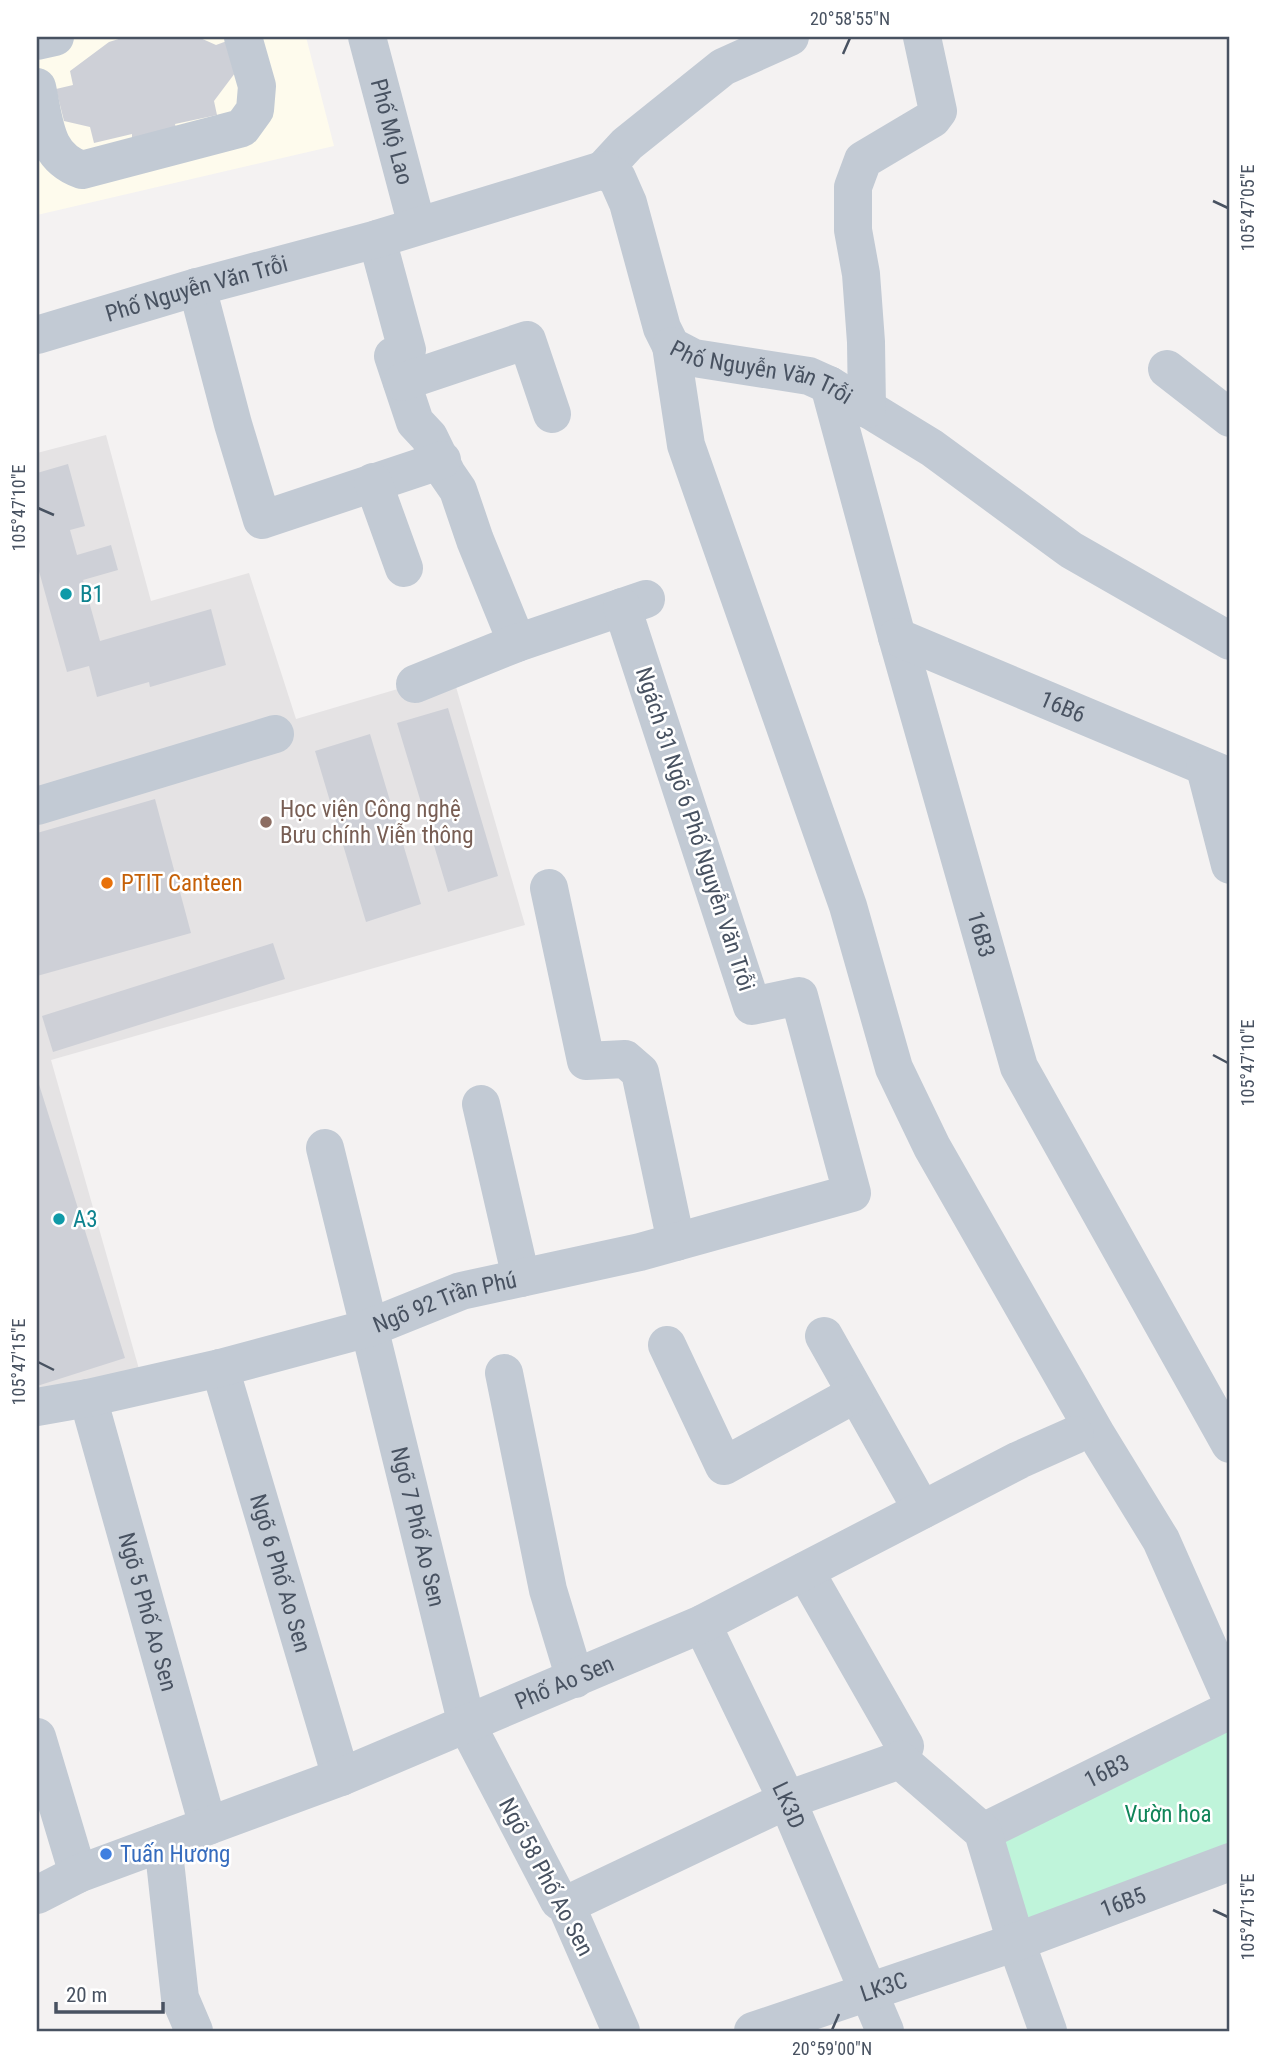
<svg xmlns="http://www.w3.org/2000/svg" width="1267" height="2068" font-family="'Roboto Condensed',sans-serif">
  <style>
    .commercial { fill: #fefbed }
    .education { fill: #e5e3e4 }
    .green { fill: #bff4da }
    .building { fill: #ced0d7 }
    .lines { fill: none; stroke-linecap: round; stroke-linejoin: round }
    .minor { stroke: #c2cad4; stroke-width: 38 }
    .ticks { fill: none; stroke: #485261; stroke-width: 2.5 }
    .culture-dot { fill: #0f9aa8; stroke: #fff; stroke-width: 2.5 }
    .education-dot { fill: #8d6e63; stroke: #fff; stroke-width: 2.5 }
    .food-dot { fill: #e8710a; stroke: #fff; stroke-width: 2.5 }
    .shop-dot { fill: #3f7fe0; stroke: #fff; stroke-width: 2.5 }
    .labels { text-anchor: middle; dominant-baseline: central; stroke-width: 5; stroke-linejoin: round; paint-order: stroke }
    .street-label { font-size: 23px; fill: #485261; stroke: #fff }
    .culture-label { font-size: 23px; fill: #0d838f; stroke: #fff; text-anchor: start }
    .education-label { font-size: 23px; fill: #785e54; stroke: #fff; text-anchor: start }
    .food-label { font-size: 23px; fill: #c56008; stroke: #fff; text-anchor: start }
    .park-label { font-size: 23px; fill: #108559; stroke: #fff }
    .shop-label { font-size: 23px; fill: #366cbe; stroke: #fff; text-anchor: start }
    .neatline { fill: none; stroke: #485261; stroke-width: 2.5 }
    .ticks-label { font-size: 18px; text-anchor: middle; fill: #485261 }
  </style>
  <rect width="100%" height="100%" fill="#f4f2f2"/>
  <path class="commercial" d="M37,37H306L334,146L37,215Z"/>
  <path class="education" d="M106,435L151,601L249,573L296,719L452,673L525,925L51,1060L139,1369L37,1389V453Z"/>
  <path class="green" d="M1230,1719V1855L1028,1928L991,1833Z"/>
  <path class="building" d="M125,37H198L216,45L227,41L235,73L214,101L217,115L175,124L176,128L132,138V134L94,143L90,127L64,121L56,89L73,85L70,71L109,42Z
    M68,464L85,526L70,530L77,555L111,545L118,570L83,580L100,641L211,609L226,665L150,687L149,682L97,697L89,666L67,672L37,564V473Z
    M448,708L498,876L448,892L397,723Z
    M370,734L421,904L366,922L315,751Z
    M155,799L191,933L37,976V833Z
    M273,943L285,979L53,1052L42,1016Z
    M37,1078L125,1358L37,1386Z"/>
  <g class="lines">
    <g class="minor">
      <path id="s1" d="M367,37L417,226"/>
      <path d="M37,41L55,37"/>
      <path d="M37,87C45,122 44,157 82,170L242,128L255,110L257,86L243,37"/>
      <path d="M603,170L627,144L723,67L790,37"/>
      <path d="M377,239L407,350L393,356L415,422L429,437L447,474L458,490L475,540L517,643"/>
      <path d="M197,287L233,424L262,520L442,460"/>
      <path id="s2" d="M37,335L197,287L377,239L603,170L617,178L628,203L662,328L671,346L694,358L809,376L829,385L932,448L1071,550L1230,641"/>
      <path d="M671,346L686,445L848,906L894,1068L932,1147L1096,1434L1161,1540L1230,1696"/>
      <path d="M1167,369L1230,418"/>
      <path d="M402,382L527,340L552,414"/>
      <path id="s3" d="M829,385L897,637L1019,1067L1230,1444"/>
      <path d="M867,409L866,342L861,274L853,230V187L863,160L932,119L938,111L922,37"/>
      <path d="M373,482L404,568"/>
      <path id="s4" d="M897,637L1230,777"/>
      <path d="M415,684L517,643L646,599"/>
      <path d="M1205,768L1230,865"/>
      <path d="M37,806L275,734"/>
      <path d="M549,888L586,1061L625,1059L640,1072L676,1242"/>
      <path d="M481,1104L521,1278"/>
      <path id="s5" d="M325,1148L467,1725L559,1901L566,1905L621,2031"/>
      <path d="M824,1336L922,1510"/>
      <path d="M667,1345L724,1466L855,1394"/>
      <path id="s6" d="M220,1368L341,1777"/>
      <path d="M504,1373L548,1590L575,1679"/>
      <path id="s7" d="M88,1398L208,1826"/>
      <path id="s8" d="M37,1407L88,1398L220,1368L369,1328L461,1291L640,1252L852,1193L799,996L752,1006L622,607"/>
      <path d="M805,1571L905,1746L900,1760"/>
      <path id="s9" d="M702,1624L787,1800L885,2031"/>
      <path d="M37,1737L78,1874"/>
      <path id="s10" d="M983,1832L1230,1710"/>
      <path d="M163,1843L180,1998L194,2031"/>
      <path id="s11" d="M37,1895L78,1874L341,1777L702,1624L1019,1460L1075,1435"/>
      <path d="M566,1905L787,1800L900,1760L983,1832L1016,1942L1048,2031"/>
      <path id="s12" d="M753,2031L1016,1942L1230,1862"/>
    </g>
  </g>
  <path class="ticks" d="M843,54L850,38M1213,201L1228,208M38,508L54,515M1213,1055L1228,1063M38,1362L54,1370M1213,1910L1228,1917M832,2030L839,2014"/>
  <g class="culture-dot">
    <circle cx="66" cy="594" r="7"/>
    <circle cx="59" cy="1219" r="7"/>
  </g>
  <circle class="education-dot" cx="266" cy="822" r="7"/>
  <circle class="food-dot" cx="107" cy="883" r="7"/>
  <circle class="shop-dot" cx="106" cy="1854" r="7"/>
  <g class="labels">
    <g class="street-label">
      <text stroke="none"><textPath href="#s1" startOffset="98">Phố Mộ Lao</textPath></text>
      <text stroke="none"><textPath href="#s2" startOffset="166">Phố Nguyễn Văn Trỗi</textPath></text>
      <text stroke="none"><textPath href="#s2" startOffset="878">Phố Nguyễn Văn Trỗi</textPath></text>
      <text stroke="none"><textPath href="#s4" startOffset="180">16B6</textPath></text>
      <text transform="translate(695 829) rotate(72)">Ngách 31 Ngõ 6 Phố Nguyễn Văn Trỗi</text>
      <text stroke="none"><textPath href="#s3" startOffset="570">16B3</textPath></text>
      <text stroke="none"><textPath href="#s8" startOffset="422">Ngõ 92 Trần Phú</textPath></text>
      <text stroke="none"><textPath href="#s5" startOffset="390">Ngõ 7 Phố Ao Sen</textPath></text>
      <text stroke="none"><textPath href="#s6" startOffset="214">Ngõ 6 Phố Ao Sen</textPath></text>
      <text stroke="none"><textPath href="#s7" startOffset="222">Ngõ 5 Phố Ao Sen</textPath></text>
      <text stroke="none"><textPath href="#s11" startOffset="569">Phố Ao Sen</textPath></text>
      <text stroke="none"><textPath href="#s10" startOffset="138">16B3</textPath></text>
      <text stroke="none"><textPath href="#s9" startOffset="201">LK3D</textPath></text>
      <text transform="translate(546 1877) rotate(62)">Ngõ 58 Phố Ao Sen</text>
      <text stroke="none"><textPath href="#s12" startOffset="392">16B5</textPath></text>
      <text stroke="none"><textPath href="#s12" startOffset="138">LK3C</textPath></text>
    </g>
    <g class="culture-label">
      <text x="80" y="594">B1</text>
      <text x="73" y="1219">A3</text>
    </g>
    <g class="education-label">
      <text x="280" y="809">Học viện Công nghệ<tspan x="280" dy="26">Bưu chính Viễn thông</tspan></text>
    </g>
    <g class="food-label">
      <text x="121" y="883">PTIT Canteen</text>
    </g>
    <g class="park-label">
      <text x="1168" y="1814">Vườn hoa</text>
    </g>
    <g class="shop-label">
      <text x="120" y="1854">Tuấn Hương</text>
    </g>
  </g>
  <rect width="1267" height="2068" fill="none" stroke="#ffffff" stroke-width="77"/>
  <path d="M56 2002v10h107v-10" fill="none" stroke="#485261" stroke-width="3.5"/>
  <text x="66" y="2002" font-size="21" fill="#485261" stroke="#ffffff" stroke-width="5" paint-order="stroke">20 m</text>
  <rect x="38" y="38" width="1190" height="1992" class="neatline"/>
  <g class="ticks-label">
    <text x="850" y="25">20°58'55"N</text>
    <text transform="translate(1248 208) rotate(-90)" y="6">105°47'05"E</text>
    <text transform="translate(19 508) rotate(-90)" y="6">105°47'10"E</text>
    <text transform="translate(1248 1063) rotate(-90)" y="6">105°47'10"E</text>
    <text transform="translate(19 1362) rotate(-90)" y="6">105°47'15"E</text>
    <text transform="translate(1248 1917) rotate(-90)" y="6">105°47'15"E</text>
    <text x="832" y="2055">20°59'00"N</text>
  </g>
</svg>
